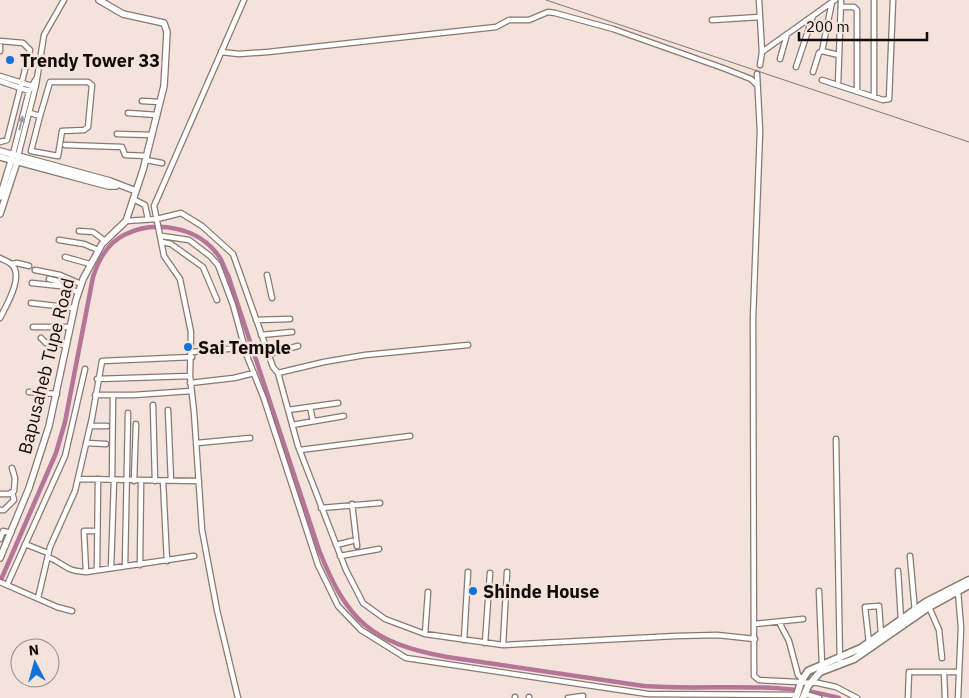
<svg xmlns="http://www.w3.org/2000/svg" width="969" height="698" font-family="'IBM Plex Sans',sans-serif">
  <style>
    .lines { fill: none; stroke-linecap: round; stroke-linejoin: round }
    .canal { stroke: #b47598; stroke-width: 4.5 }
    .street-tunnel { stroke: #d2c3bc; stroke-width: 4.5; stroke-dasharray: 4.5 2; stroke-linecap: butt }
    .street-casing { stroke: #887872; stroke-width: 7 }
    .secondary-casing { stroke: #887872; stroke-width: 8 }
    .primary-casing { stroke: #887872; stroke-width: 9 }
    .street { stroke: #fff; stroke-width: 4.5 }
    .secondary { stroke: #fff; stroke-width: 5.5 }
    .primary { stroke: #fff; stroke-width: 6 }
    .rail { stroke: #857a74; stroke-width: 1 }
    .oneway { fill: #a09d9d }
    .poi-dot { fill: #1472db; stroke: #f4e3db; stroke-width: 2 }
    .labels { text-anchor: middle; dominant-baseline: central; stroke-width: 5; stroke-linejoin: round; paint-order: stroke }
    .poi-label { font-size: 18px; font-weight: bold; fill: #110b09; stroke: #f4e3db; text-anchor: start }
    .street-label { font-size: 18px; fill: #110b09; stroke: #f4e3db }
  </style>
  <rect width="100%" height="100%" fill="#f4e3db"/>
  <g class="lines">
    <path class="canal" d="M0,582L56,453L65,422L93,277C98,261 108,243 124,235C156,219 200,227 220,258C223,263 225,270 228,275L319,550C347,621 371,643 447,657L644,686C709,691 776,680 839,698"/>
    <path class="street-tunnel" d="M757,74L760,65"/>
    <g class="street-casing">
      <path id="street" d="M759,0L762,52L760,65
        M841,7H854L857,10V91
        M712,20L760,17
        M0,41L23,43L30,50L7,140L0,142
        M0,46V51
        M822,51L839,55
        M221,52L239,54L268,52L496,27L509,20H529L548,12L555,13L613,29L723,68L751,79L757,85
        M762,52L835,0
        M780,59L787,34
        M796,67L813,16
        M813,72L819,53L822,51L832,2
        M757,74L760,131L753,318L754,676L759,680L818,683L836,687L857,698
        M0,76L32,86
        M822,80L883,100L889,99L893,0
        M0,81L29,91
        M838,85L841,0
        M874,97V0
        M142,101L160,102
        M30,113L40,116L31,151L58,156L62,131L84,130L88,127L92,85L88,82H50L40,116
        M128,113L157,115
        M117,134L152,135
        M65,145L122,147L125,155L147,156
        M13,154L29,91L36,79
        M18,156L36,85L44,35L64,0
        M146,160L162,163
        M133,199L145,205L148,219
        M126,221L157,219L181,213L202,226L233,254L273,367L278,373L324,362L365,355L468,345
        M79,231L93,232L105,241
        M162,236L189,240L210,256L218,265L233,305L247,356L264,399L318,565L338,606L361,630L406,658L607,688L648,694L797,695
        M59,240L84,244L98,250
        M162,242L171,244L203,267L217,300
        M65,257L90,264
        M0,258C3,260 8,261 11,264C25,275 6,306 0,318
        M11,264L17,263L29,266
        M35,270L60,275L81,284
        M267,275L272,298
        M49,279L57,281L60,286
        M32,283L60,286L78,292
        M31,303L74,308
        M256,320L290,319
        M33,327H70
        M261,335L292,332
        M41,338L46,343L67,345
        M192,352L239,348
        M268,354L298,346
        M278,373L298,446L346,570L363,603L385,619L425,634L503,645L676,636L717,635L755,639
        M97,379L190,376
        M190,383L234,378L254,373
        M29,392L57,394
        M95,395H134L191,391
        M153,405L155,481
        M310,407L313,421
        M168,410L171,481
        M288,410L338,403
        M292,425L344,416
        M90,426H107
        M836,439L840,664
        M86,443L106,444
        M197,443L250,438
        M300,450L410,436
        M78,479L199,481
        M112,480L113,396
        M134,481L136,424
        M163,481L167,561
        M0,494H9L14,491L15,478L12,468
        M352,504L357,546
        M321,508L380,503
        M0,510H4L14,500L12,492
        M0,539L3,531L11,533
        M25,544L48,553
        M336,545L352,541
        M340,556L379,549
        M910,556L915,612
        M48,557C66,564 64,571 86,572L194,556
        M140,565L141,481
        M125,566L128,413
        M111,568L114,480
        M97,570L98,479
        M898,571L901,620
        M86,572L84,531H97
        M0,582L57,607L72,611
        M7,585L65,456L85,369
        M819,591L822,665
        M38,598L50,547L75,491L92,418L102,361L192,357
        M929,607L939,630L942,658
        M779,622L789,641L798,675L802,679
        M755,624L803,619
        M425,634L428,592
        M464,640L468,572
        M485,643L490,573
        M869,643L865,607L879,606L881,634
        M503,645L507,572
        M944,672L945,698
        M805,694L819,698
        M515,697V698
        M529,697V698
        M238,698L217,610L202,530L194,412L190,376L191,332L180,279L164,256L154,206L244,0
        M568,698L583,696L582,698
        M908,698L909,672H959
        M958,698L961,628L958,591"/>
    </g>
    <g class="secondary-casing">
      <path id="secondary" d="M0,151L110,181L136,191
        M0,157L108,186H116
        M0,197L12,158
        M0,214L18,159
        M0,558L29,488L49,426L76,300L83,279L102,244L126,221L143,170L164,86L167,32L164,23L123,14L99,0"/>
    </g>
    <g class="primary-casing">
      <path id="primary" d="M796,698L801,682L808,671L861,648L926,602L969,580
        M803,698L808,686L820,672L854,659L929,607L969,585"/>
    </g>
    <use href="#street" class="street"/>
    <use href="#secondary" class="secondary"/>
    <use href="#primary" class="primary"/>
    <path class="rail" d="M546,0L969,142"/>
  </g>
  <defs><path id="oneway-solid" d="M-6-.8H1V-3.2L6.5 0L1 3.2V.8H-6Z" transform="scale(1.25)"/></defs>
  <use class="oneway" href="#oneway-solid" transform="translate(21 123) rotate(-76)"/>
  <g class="poi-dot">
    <circle cx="10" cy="60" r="5"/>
    <circle cx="188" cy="347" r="5"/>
    <circle cx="473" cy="591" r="5"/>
  </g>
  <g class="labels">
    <g class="poi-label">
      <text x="20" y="60">Trendy Tower 33</text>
      <text x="198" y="347">Sai Temple</text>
      <text x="483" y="591">Shinde House</text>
    </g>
    <g class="street-label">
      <text transform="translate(46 366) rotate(-76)">Bapusaheb Tupe Road</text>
    </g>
  </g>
  <g transform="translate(35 663) rotate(354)"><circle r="24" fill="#f4e3db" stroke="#998d87"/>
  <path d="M0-4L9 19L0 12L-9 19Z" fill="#1472db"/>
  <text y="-8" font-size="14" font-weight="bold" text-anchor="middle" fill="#110b09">N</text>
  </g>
  <path d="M799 32v8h128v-8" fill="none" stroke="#110b09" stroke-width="2.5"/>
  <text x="806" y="32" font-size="15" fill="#110b09" stroke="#f4e3db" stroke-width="4" paint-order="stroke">200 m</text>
</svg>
